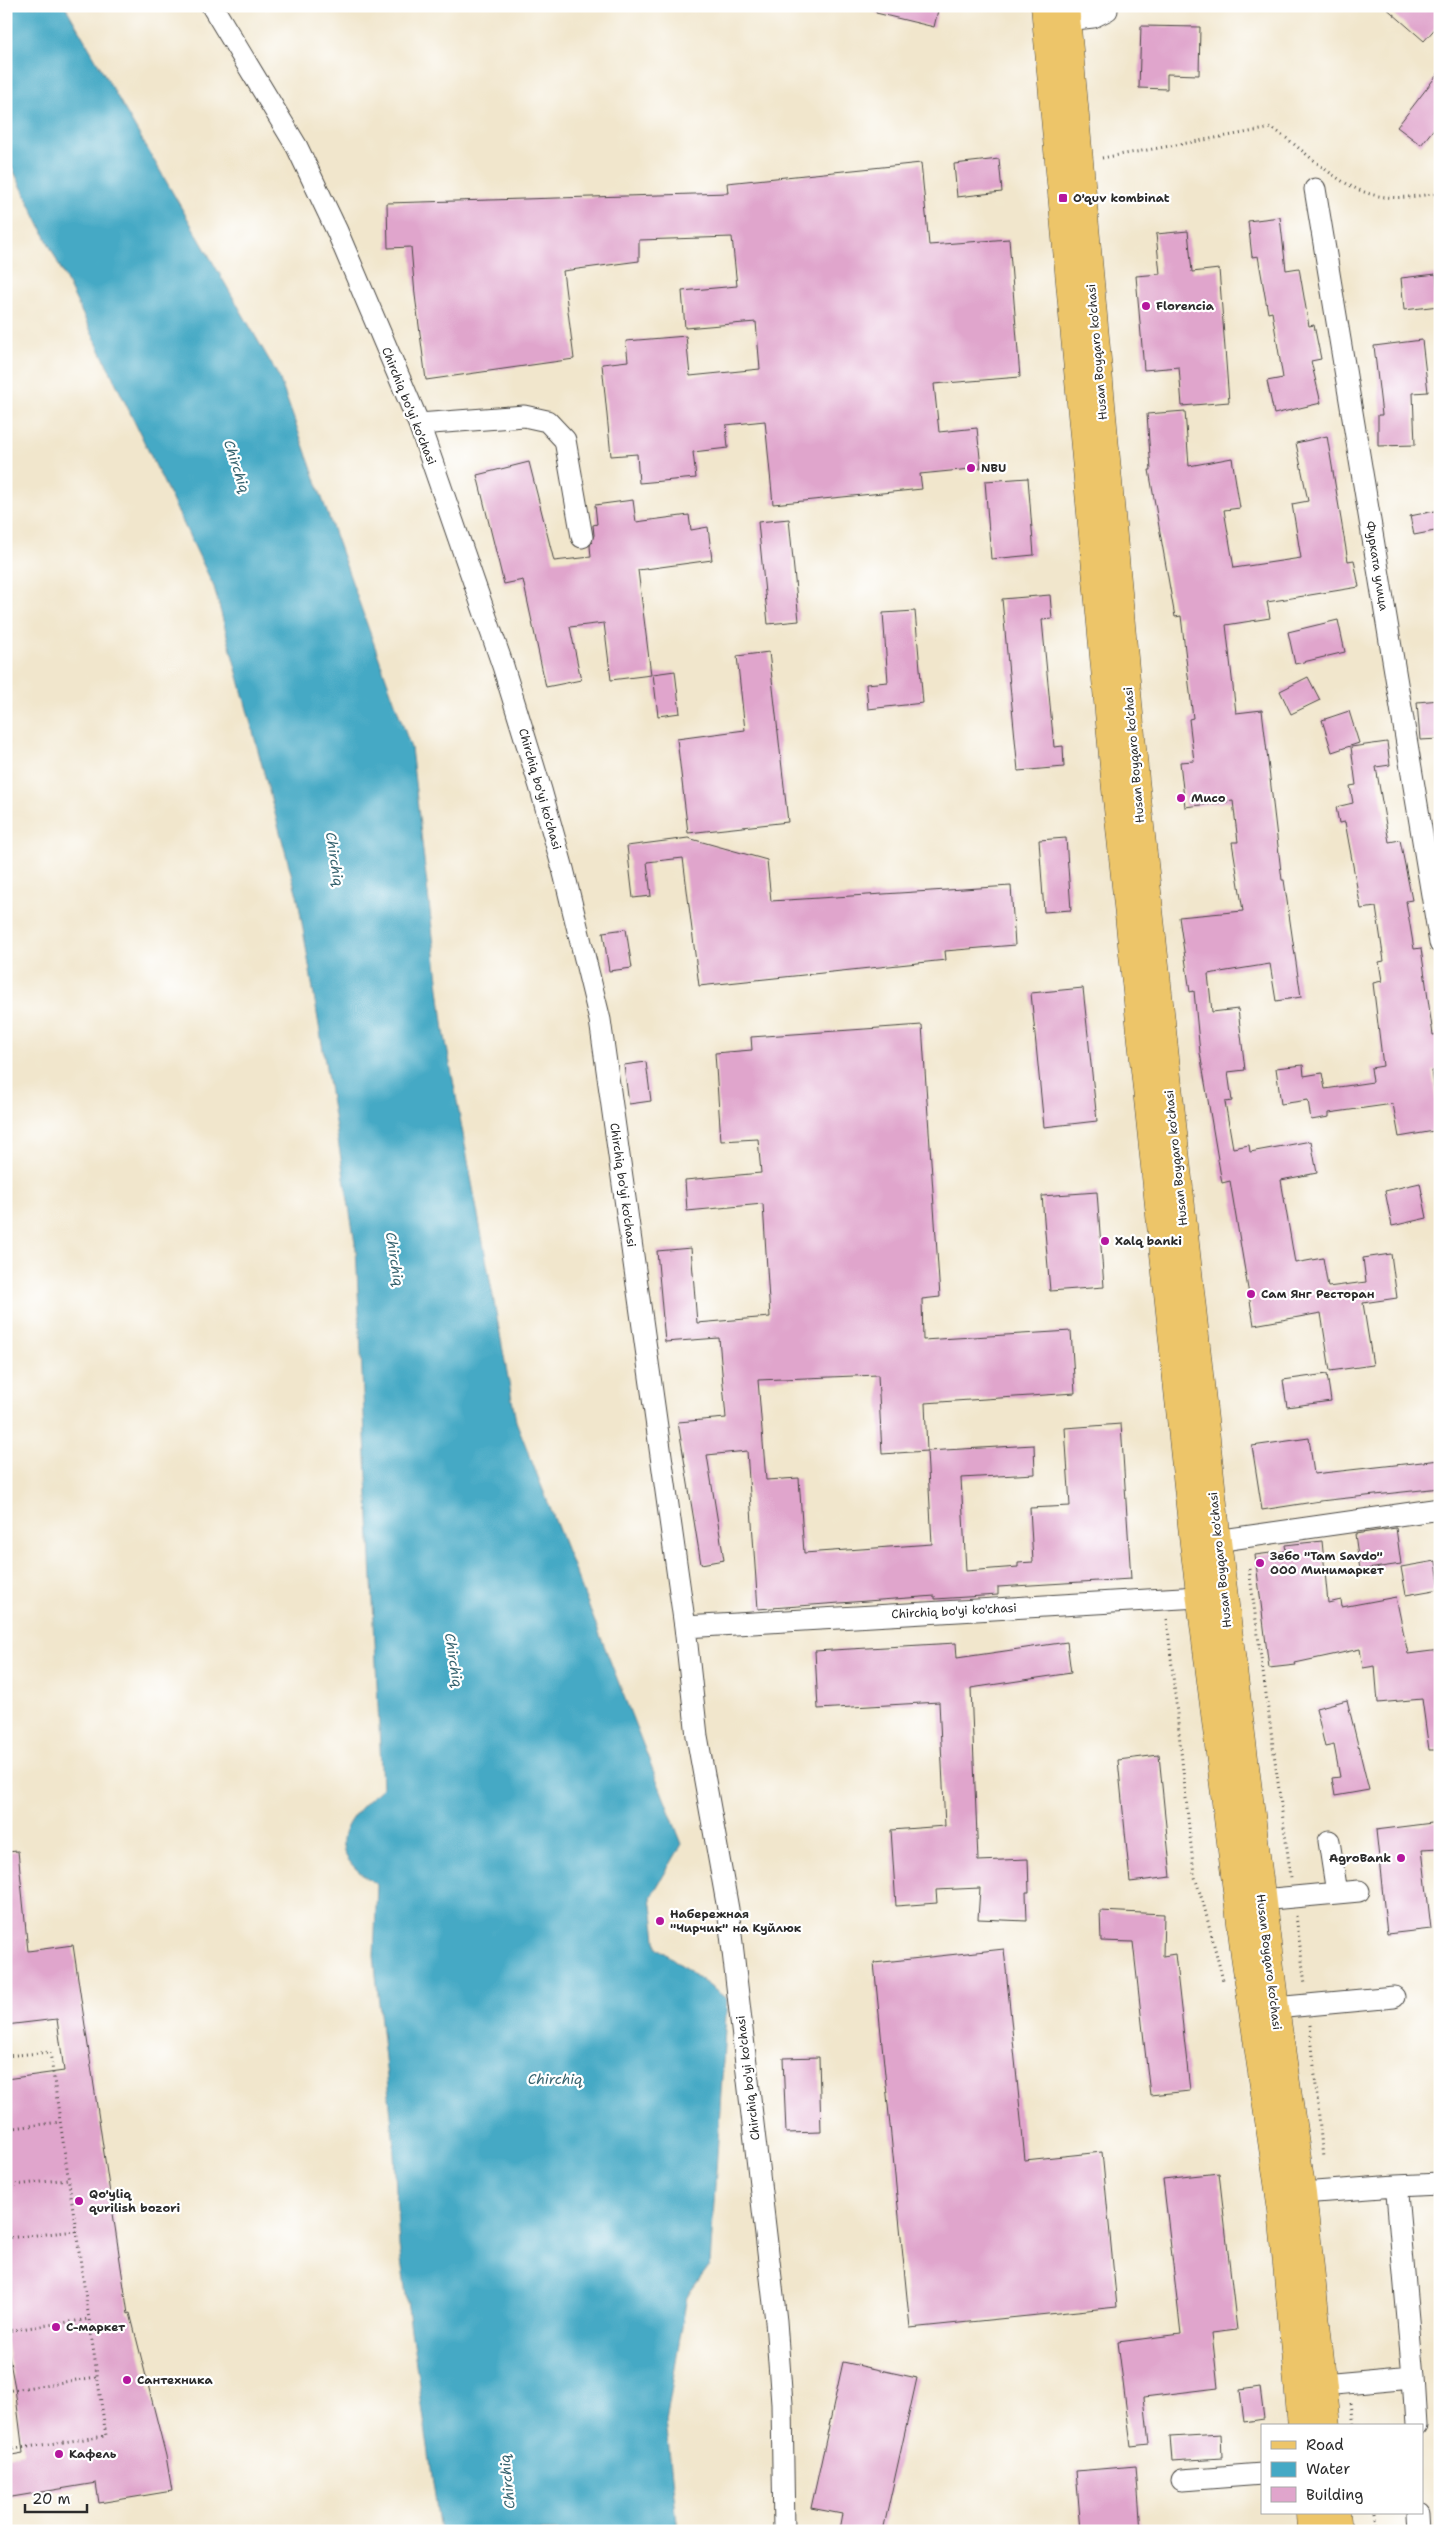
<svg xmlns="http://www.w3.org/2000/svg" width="1446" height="2537" font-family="'Shantell Sans',sans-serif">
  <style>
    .water { fill: #45a9c5; stroke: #386a78 }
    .building { fill: #e0a5cc; fill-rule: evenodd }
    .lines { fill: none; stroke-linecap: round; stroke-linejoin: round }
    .minor-casing { stroke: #494743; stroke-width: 23 }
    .major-casing { stroke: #494743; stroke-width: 29 }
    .path { stroke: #494743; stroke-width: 3; stroke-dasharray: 1 4; stroke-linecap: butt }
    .minor { stroke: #fff; stroke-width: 21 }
    .major { stroke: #edc569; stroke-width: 28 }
    .poi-dot { fill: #b5179e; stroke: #fff; stroke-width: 2 }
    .labels { text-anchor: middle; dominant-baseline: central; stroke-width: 4.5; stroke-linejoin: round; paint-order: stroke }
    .poi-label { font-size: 12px; font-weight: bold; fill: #2b2b2b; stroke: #fff; text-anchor: start }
    .street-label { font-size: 12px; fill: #2b2b2b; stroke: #fff }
    .water-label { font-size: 14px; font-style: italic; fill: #376470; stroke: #fff }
  </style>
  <rect width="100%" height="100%" fill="#fff"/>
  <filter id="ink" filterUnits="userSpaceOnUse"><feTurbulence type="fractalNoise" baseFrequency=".02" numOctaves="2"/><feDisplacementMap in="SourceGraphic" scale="10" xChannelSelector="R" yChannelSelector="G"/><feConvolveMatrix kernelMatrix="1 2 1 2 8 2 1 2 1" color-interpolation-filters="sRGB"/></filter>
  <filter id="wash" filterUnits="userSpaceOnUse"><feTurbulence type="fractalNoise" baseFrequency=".0096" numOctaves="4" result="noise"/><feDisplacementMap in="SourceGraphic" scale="20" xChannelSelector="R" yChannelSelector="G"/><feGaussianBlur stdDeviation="1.12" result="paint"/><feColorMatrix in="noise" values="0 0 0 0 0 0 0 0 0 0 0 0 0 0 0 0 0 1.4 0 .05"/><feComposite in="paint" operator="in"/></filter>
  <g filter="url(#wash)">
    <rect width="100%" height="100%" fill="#f1e6cc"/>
    <path class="water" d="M6,6H65L279,377L411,748L444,1031L516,1421L682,1844L651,1897L657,1947L727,1999L710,2265L687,2296L666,2422L678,2531H440L399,2246L393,2135L374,1956L377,1885C368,1878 357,1872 350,1862C328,1834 362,1805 382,1788L356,1249L298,899L214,587L6,155Z"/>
    <g id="blocks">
      <path class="building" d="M877,6H939L934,27L876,13Z
        M1384,6H1440V23L1424,41Z
        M1141,26L1200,27L1199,75L1167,74V89L1139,88Z
        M1440,71V121L1421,145L1397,127Z
        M999,159L1002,192L957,197L954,164Z
        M921,163L929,245L1009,239L1020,377L934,384L939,432L977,428L981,468L920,474L922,489L773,504L765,421L726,425L728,448L693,452L696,478L639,483L637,454L611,456L602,364L628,361L626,341L686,336L690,376L760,369L756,322L685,328L682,291L737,286L732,237L639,240V261L563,271L574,359L426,380L415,295L411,247L388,248L387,203L728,193L727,183Z
        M1280,217L1286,270L1299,268L1309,326L1314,325L1321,359L1311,361L1321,403L1274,414L1267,381L1283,378L1272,312L1268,313L1258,256L1252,257L1248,221Z
        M1188,231L1192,272L1219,269L1229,402L1182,406L1179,367L1144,370L1136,276L1160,274L1156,234Z
        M1436,274L1439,306L1404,310L1401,278Z
        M1422,340L1428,392L1413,393L1415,445L1378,446V415H1382L1374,346Z
        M1185,411L1189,466L1232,458L1240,508L1224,510L1234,568L1301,558L1292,504L1308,501L1296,443L1327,436L1348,561L1354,560L1359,587L1267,602L1270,618L1226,625L1236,713L1262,710L1282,880H1284L1301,997L1276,1001L1270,964L1208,974L1212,1012L1238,1009L1245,1070L1228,1072L1232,1101L1225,1102L1233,1148L1249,1145L1250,1152L1311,1141L1317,1173L1281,1180L1295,1263L1323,1258L1328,1287L1366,1282L1363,1258L1391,1254L1397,1298L1363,1303L1373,1365L1330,1371L1321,1313L1254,1325L1230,1181L1222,1183L1200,1053L1194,991L1190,992L1179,917L1243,911L1232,842H1238L1233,801L1185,807L1180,762L1194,761L1189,719L1193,718L1181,616L1175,617L1149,470H1151L1147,414Z
        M529,462L554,561L591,557L590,546L594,535L593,525L597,524L595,505L633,500L636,522L689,515L691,530L708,527L712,560L638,570L651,675L611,680L604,623L570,627L581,680L546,687L523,580L504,584L477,475Z
        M1028,478L1034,555L991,559L985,481Z
        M1440,510V530L1414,535L1410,516Z
        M789,519L799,621L768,624L758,522Z
        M1050,595L1052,619L1042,620L1054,747L1063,746L1064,767L1018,771L1002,599Z
        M915,611L923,703L868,709L866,684L888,682L883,613Z
        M1338,620L1345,652L1295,664L1288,632Z
        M769,652L788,822L688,833L677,739L745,730L737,656Z
        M675,671L680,713L658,716L653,674Z
        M1308,677L1320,700L1291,714L1280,691Z
        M1440,700V739L1420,740L1417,702Z
        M1349,711L1359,743L1332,752L1322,720Z
        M1387,742L1390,765L1376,767L1389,842L1400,840L1412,900L1406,901L1414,949L1421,948L1433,1035L1440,1034V1070L1432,1071L1440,1130L1399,1137L1393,1104L1329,1113V1117L1311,1120L1308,1100L1281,1104L1276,1068L1303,1065L1304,1076L1322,1073L1325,1089L1373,1082L1371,1068L1383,1066L1373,983L1382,981L1379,962L1384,961L1376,907L1361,909L1345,822L1339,823L1336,807L1353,803L1350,786L1356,785L1351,747Z
        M688,838L767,860L771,901L1011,886L1015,945L945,951L946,960L699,986L683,858L647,862L651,896L633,898L627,846Z
        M1066,838L1071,910L1044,912L1039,840Z
        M626,929L632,968L609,971L603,932Z
        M1083,988L1097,1121L1044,1127L1031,993Z
        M922,1025L940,1297L922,1299L923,1340L1071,1331L1075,1393L925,1403L927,1451L1034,1445L1035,1474L961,1478L966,1571L1018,1567V1563L1033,1562L1030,1508L1070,1506L1065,1428L1121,1424L1131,1579L998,1587V1595L935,1599V1596L758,1609L747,1451L707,1455L724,1560L701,1564L678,1422L726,1418L719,1338L665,1342L657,1251L691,1248L697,1323L770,1317L763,1204L687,1211L685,1180L761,1173L758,1139L721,1141L715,1053L752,1050L751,1037ZM878,1375L882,1454L927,1451L932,1544L804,1553L799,1478L766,1480L758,1380Z
        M646,1062L651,1101L629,1104L624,1065Z
        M1420,1183L1427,1218L1392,1226L1385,1191Z
        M1097,1192L1104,1287L1050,1291L1042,1196Z
        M1327,1374L1331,1401L1287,1407L1283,1380Z
        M1309,1438L1314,1474L1440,1460V1488L1320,1501L1262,1510L1252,1446Z
        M1396,1528L1401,1564L1360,1570L1355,1534Z
        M1322,1541L1328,1603L1341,1600L1342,1607L1396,1597L1408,1654L1440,1650V1750H1429L1422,1699L1378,1703L1375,1666L1363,1668L1360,1649L1295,1663L1296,1665L1269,1668L1255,1555L1286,1551L1285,1545Z
        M1436,1561L1440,1589L1406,1595L1401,1567Z
        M1067,1642L1071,1673L971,1688L978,1861L1028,1859L1029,1892H1026L1027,1921L978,1919L980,1888L936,1890L937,1903L896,1906L891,1830L945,1826L939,1702L818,1709L815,1651L956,1643L957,1658Z
        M1347,1700L1369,1790L1335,1796L1332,1778L1340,1777L1334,1745L1325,1747L1316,1708Z
        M1159,1755L1171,1877L1130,1882L1118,1760Z
        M1440,1822V1848L1422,1849L1431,1929L1387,1934L1376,1830Z
        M18,1851L28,1951L73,1945L128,2314L130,2313L166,2456L172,2491L99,2503L96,2483L6,2498V2456L23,2453L15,2388L6,2341V2079L64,2071L57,2019L6,2025V1852Z
        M1100,1911L1164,1914L1163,1956L1175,1954L1190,2091L1150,2095L1133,1942L1101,1941Z
        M1004,1949L1025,2160L1102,2152L1117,2307L910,2328L874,1963Z
        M819,2057L821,2132L786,2133L783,2058Z
        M1219,2173L1237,2330L1212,2333L1218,2388L1144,2397L1149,2444L1131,2446L1118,2342L1181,2334L1163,2179Z
        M843,2362L917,2378L883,2531H839L842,2514L811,2508Z
        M1260,2387L1264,2419L1244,2422L1240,2390Z
        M1221,2434L1222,2458L1172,2461L1170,2437Z
        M1136,2466L1141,2531H1081L1076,2471Z"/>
    </g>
  </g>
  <g filter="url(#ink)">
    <use href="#blocks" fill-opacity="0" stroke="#494743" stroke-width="1"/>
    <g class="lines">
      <g class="minor-casing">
        <path id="minor" d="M212,6L297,147L337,231L419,424L503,666L541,790L563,869L600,1020L685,1627L697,1736L728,1909L776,2321L782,2404L784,2531
          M1066,20L1093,17L1107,10V6
          M1315,189L1440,943
          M419,424L524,416L547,421L565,440L582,537
          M1202,1543L1440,1509
          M685,1627L1216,1596
          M1329,1841L1337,1893
          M1261,1900L1359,1891
          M1275,2008L1394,1997
          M1396,2186L1440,2184
          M1302,2193L1396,2186L1397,2194L1413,2377L1323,2385
          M1413,2377L1416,2426
          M1182,2480L1262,2474
          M1420,2513L1421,2531"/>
      </g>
      <g class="major-casing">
        <path id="major" d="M1045,6L1116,789L1194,1544L1245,1955L1282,2210L1302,2426
          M1065,6L1135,780L1217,1541L1275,2008L1302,2193L1327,2426
          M1310,2513L1311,2531
          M1336,2513L1338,2531"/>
      </g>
      <path class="path" d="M1102,158L1272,128C1308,151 1341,193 1386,197C1403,199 1423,195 1440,193
        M1249,1569L1291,1878
        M1167,1619L1194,1874L1204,1906L1223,1980
        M1296,1916L1305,1984
        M1310,2025L1323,2158
        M6,2056L50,2052L106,2436L6,2450
        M6,2129L60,2122
        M6,2186L68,2179
        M6,2238L76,2231
        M6,2331L90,2319
        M6,2391L96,2377
        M6,2402L13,2449
        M1351,2403L1354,2426
        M1373,2513L1377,2531"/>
      <use href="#minor" class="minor"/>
      <use href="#major" class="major"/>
    </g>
  </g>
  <g class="poi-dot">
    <rect x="1058" y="193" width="10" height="10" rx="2.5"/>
    <circle cx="1146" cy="306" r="5"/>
    <circle cx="971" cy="468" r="5"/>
    <circle cx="1181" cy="798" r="5"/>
    <circle cx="1105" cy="1241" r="5"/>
    <circle cx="1251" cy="1294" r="5"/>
    <circle cx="1260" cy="1563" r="5"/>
    <circle cx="1401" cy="1858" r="5"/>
    <circle cx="660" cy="1921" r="5"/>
    <circle cx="79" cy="2201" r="5"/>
    <circle cx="56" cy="2327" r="5"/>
    <circle cx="127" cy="2380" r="5"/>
    <circle cx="59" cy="2454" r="5"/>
  </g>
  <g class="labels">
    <g class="poi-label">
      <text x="1073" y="198">O'quv kombinat</text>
      <text x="1156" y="306">Florencia</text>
      <text x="981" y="468">NBU</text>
      <text x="1191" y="798">Мисо</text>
      <text x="1115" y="1241">Xalq banki</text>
      <text x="1261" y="1294">Сам Янг Ресторан</text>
      <text x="1270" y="1556">Зебо "Tam Savdo"<tspan x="1270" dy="14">ООО Минимаркет</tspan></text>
      <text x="1391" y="1858" text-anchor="end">AgroBank</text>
      <text x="670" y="1914">Набережная<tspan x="670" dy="14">"Чирчик" на Куйлюк</tspan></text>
      <text x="89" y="2194">Qo'yliq<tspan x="89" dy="14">qurilish bozori</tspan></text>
      <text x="66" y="2327">С-маркет</text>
      <text x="137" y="2380">Сантехника</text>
      <text x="69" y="2454">Кафель</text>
    </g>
    <g class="street-label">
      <text transform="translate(1097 352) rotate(-95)">Husan Boyqaro ko'chasi</text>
      <text transform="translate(409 406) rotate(68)">Chirchiq bo'yi ko'chasi</text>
      <text transform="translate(1377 566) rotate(81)">Фурката улица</text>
      <text transform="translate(1134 755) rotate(-95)">Husan Boyqaro ko'chasi</text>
      <text transform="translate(540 789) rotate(74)">Chirchiq bo'yi ko'chasi</text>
      <text transform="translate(1176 1158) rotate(-96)">Husan Boyqaro ko'chasi</text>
      <text transform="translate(623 1185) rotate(82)">Chirchiq bo'yi ko'chasi</text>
      <text transform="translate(1220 1560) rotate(-96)">Husan Boyqaro ko'chasi</text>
      <text transform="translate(954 1611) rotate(-3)">Chirchiq bo'yi ko'chasi</text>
      <text transform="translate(1269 1962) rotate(83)">Husan Boyqaro ko'chasi</text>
      <text transform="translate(748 2078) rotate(-97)">Chirchiq bo'yi ko'chasi</text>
    </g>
    <g class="water-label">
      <text transform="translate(237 466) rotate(72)">Chirchiq</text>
      <text transform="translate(335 859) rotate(81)">Chirchiq</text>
      <text transform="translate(395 1259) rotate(81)">Chirchiq</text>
      <text transform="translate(454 1660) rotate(81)">Chirchiq</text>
      <text x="555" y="2079">Chirchiq</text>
      <text transform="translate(507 2482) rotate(-96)">Chirchiq</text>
    </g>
  </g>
  <rect width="1446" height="2537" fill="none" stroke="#fff" stroke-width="25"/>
  <rect x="1261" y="2424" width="162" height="90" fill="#ffffff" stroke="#aaaaaa"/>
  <rect x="1271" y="2441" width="25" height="8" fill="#edc569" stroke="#aaaaaa"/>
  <text x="1306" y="2450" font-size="15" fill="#2b2b2b">Road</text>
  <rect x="1271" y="2462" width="25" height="15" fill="#45a9c5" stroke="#aaaaaa"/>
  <text x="1306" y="2474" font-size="15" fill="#2b2b2b">Water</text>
  <rect x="1271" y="2487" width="25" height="15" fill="#e0a5cc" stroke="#aaaaaa"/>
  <text x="1306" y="2500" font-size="15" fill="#2b2b2b">Building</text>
  <path d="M25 2504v8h62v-8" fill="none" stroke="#2b2b2b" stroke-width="2.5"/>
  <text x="32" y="2504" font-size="15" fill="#2b2b2b" stroke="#ffffff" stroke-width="4" paint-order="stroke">20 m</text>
</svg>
